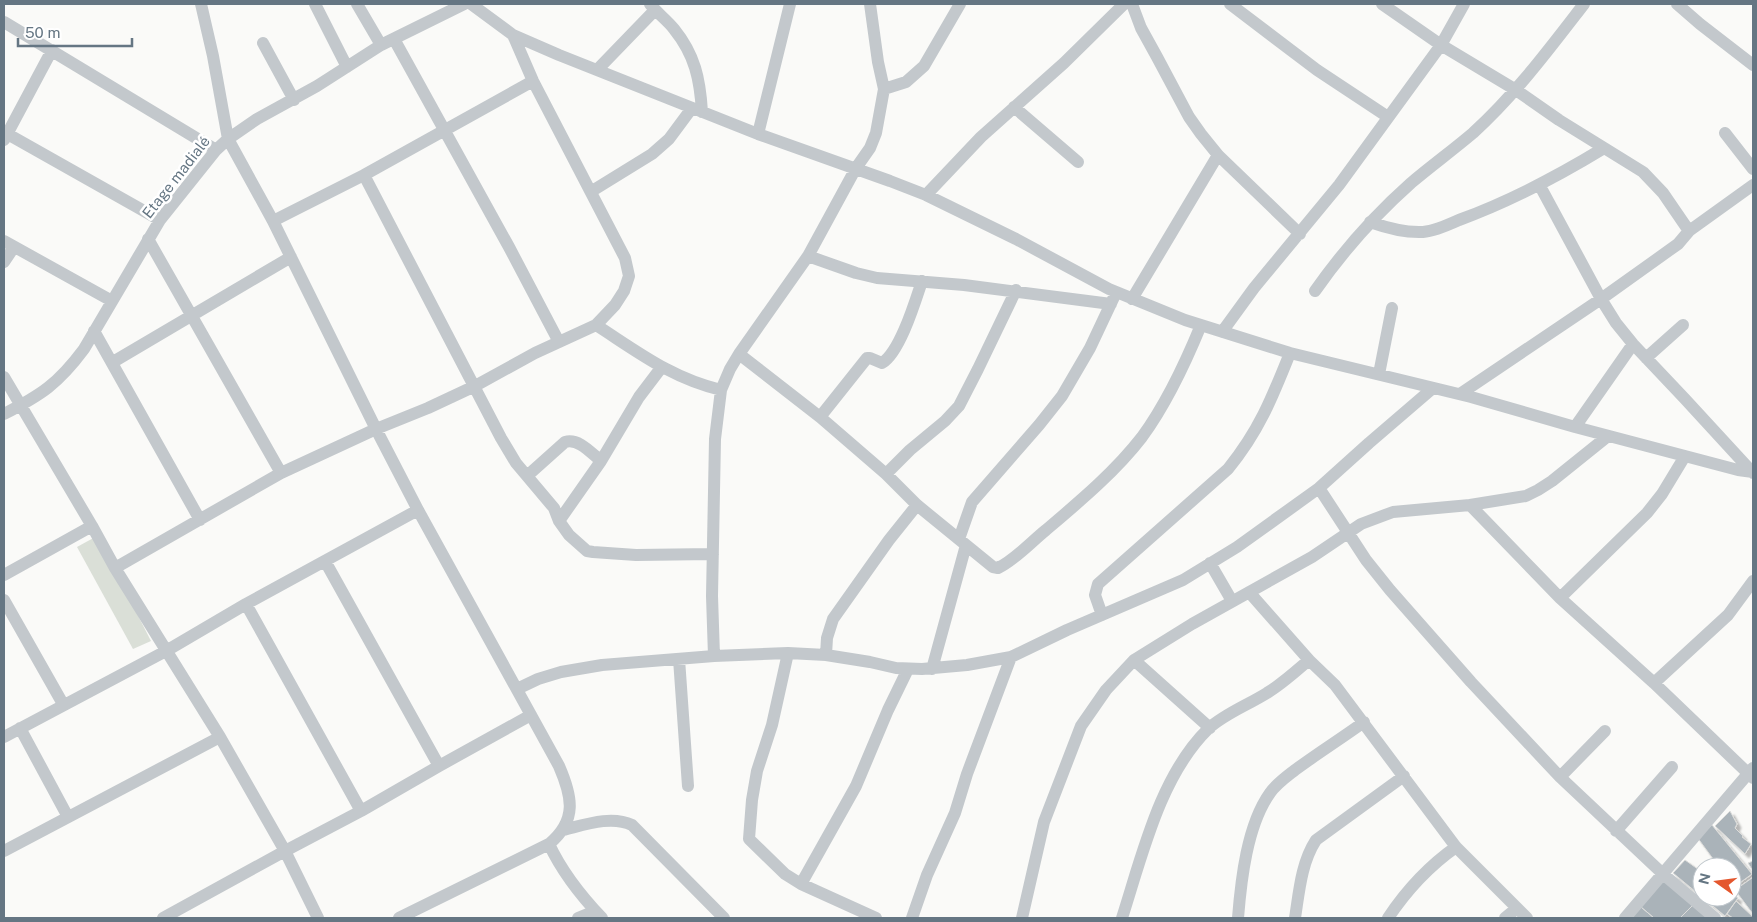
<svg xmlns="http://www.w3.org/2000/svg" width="1757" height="922" font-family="'Public Sans',sans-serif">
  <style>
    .green { fill: #dadfd7 }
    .building { fill: #aab3b9; stroke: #dcdcda; filter: url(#shadow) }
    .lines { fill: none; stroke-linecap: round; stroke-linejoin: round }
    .minor { stroke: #c3c8cc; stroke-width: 12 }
    .labels { text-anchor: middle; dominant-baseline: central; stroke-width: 5; stroke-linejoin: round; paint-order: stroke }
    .street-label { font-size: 15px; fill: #657683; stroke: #fff }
  </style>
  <defs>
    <filter id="shadow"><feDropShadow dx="4" dy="4" stdDeviation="1" flood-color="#0004"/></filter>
  </defs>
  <rect width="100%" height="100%" fill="#fafaf8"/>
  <path class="green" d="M97,536L151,641L133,649L77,547Z"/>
  <path class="building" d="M1730,811L1737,824L1735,828L1743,836L1742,837L1751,844L1745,854L1715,826Z
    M1712,825L1752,874L1734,887L1732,884V867H1719L1697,837Z
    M1685,860L1702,872V897H1732V894L1738,898L1725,916L1673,873Z
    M1753,861V871L1748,863Z
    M1752,878L1753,879V914L1735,890Z
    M1664,880L1693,905L1680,918H1654L1641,907Z
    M1736,901L1753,917V918H1733L1727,914Z
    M1693,905L1708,918H1680Z
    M1641,907L1654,918H1631Z"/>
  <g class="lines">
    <path class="minor" d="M201,4L213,56L228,139L273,221L376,429L418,510L559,766C572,796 578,820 549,844L399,918
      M315,4L347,67
      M357,4L381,45
      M471,4L513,35L559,55L758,134L890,181L926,195L1016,239L1109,289L1185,320L1290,353L1471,397L1575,427L1738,470L1753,472
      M650,4C657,13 667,20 674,29C695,55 700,79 702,112
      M1132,4L1141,28L1157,57L1189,117L1201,134L1218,155L1300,234
      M1230,4L1317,70L1388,117
      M1382,4L1441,45L1516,90L1559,120L1643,172L1663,193L1689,231
      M1677,4L1700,24L1753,65
      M4,22L216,150
      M394,39L509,247L559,342
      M263,43L294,100
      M597,70L655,10
      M884,89L906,82L924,66L960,4
      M1014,107L1078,162
      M4,132L160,220
      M1725,133L1753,169
      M758,134L790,4
      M4,140L52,50
      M364,175L501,438L516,463L554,508L559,521L569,535L587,551L593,552L636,555L713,554
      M1540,186L1601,299L1616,323L1633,344L1685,399L1753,473
      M592,191L652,154L669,139L692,108
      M926,195L981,137L1064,63L1124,4
      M273,221L364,175L533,81
      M1370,222C1387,228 1404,233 1423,232C1435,231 1448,225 1459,220C1511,201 1558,176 1604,148
      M148,239L281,473
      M4,241L112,301
      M808,256L856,168L870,148L876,133L884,89L878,62L870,4
      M4,262L14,247
      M1315,291C1343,251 1375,215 1411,183C1431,166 1453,150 1473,133C1515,95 1550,48 1584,4
      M1132,299L1218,155
      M596,325C638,352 671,378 721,390
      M94,331L200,520
      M1222,332L1254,288L1339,185L1441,45L1464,4
      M739,354L820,417L886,474L917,505L993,567L998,568C1015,560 1031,542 1046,530C1079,502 1115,472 1142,437C1167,403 1185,364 1201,325
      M1646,358L1683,325
      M113,362L291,257
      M1379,374L1392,308
      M4,377L92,526L115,568L220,737L285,851L318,918
      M1460,394L1601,299L1678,244L1689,231L1753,185
      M4,414C41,395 58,384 84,349L160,220L216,150L228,139L257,119L317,86L381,45L464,4
      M820,417L867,358H870L882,363C900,352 915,302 922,281
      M1575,427L1633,344
      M886,474L910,450L945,421L959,406L978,369L1016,290
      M527,476L565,442C579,438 591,453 601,461
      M1319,488L1366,560L1390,590L1471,682L1560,777L1663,874L1715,918
      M1470,505L1526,496L1538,490L1552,481L1608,436
      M559,521L601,461L639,397L661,368
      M959,539L972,502L1039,425L1062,396L1090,348L1114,297
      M325,561L439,766
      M1210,563L1232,601
      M115,568L281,473L376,429L428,408L475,386L535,353L596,325L615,305L624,291L629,276L625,258L533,81L513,35
      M4,575L92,526
      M1249,592L1309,660L1335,685L1456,847L1527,918
      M1560,598L1647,513L1662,494L1685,456
      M4,600L63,704
      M246,604L361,811
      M1102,615L1095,595L1098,584L1228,469C1259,431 1272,398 1290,353
      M788,653L772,725L757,771L752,800L749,839L785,874L801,884L876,918
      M826,655L827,638L833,619L889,540L917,505
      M714,656L712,596L715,439L721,390L730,369L739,354L808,256L856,273L877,278L964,285L1111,304
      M679,659L688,786
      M1134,660L1210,728
      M932,669L966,545
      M1654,683L1728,615L1753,581
      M517,689L538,679L561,672L602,665L714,656L788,653L826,655L870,662L896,668L922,669L967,665L1011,657L1067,630L1183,580L1237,547L1319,488L1369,443L1433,388
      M20,728L68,817
      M4,737L166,651L246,604L418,510
      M1560,777L1605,731
      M563,830C584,825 611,815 632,825L724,918
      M1616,831L1672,767
      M549,844C562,872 581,896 602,918
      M4,851L220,737
      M801,884L856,786L888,710L908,669
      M163,918L285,851L361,811L439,766L531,715
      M578,918L595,911
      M912,918L927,875L955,813L967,774L1011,657
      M1022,918L1044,822L1081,726L1106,690L1134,660L1192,624L1312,557L1361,524L1393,512L1470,505L1560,598L1654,683L1753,778
      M1122,918C1142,856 1160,776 1208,729C1224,714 1248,705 1267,693C1282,684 1295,672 1309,660
      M1238,918C1241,880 1247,825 1270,793C1276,784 1286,777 1295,770C1318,753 1342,738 1364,722
      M1295,918C1299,893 1301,863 1316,840L1404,776
      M1388,918C1406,891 1429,866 1456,847
      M1505,918L1516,909
      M1625,918L1753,768"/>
  </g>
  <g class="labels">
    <g class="street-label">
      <text transform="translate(176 177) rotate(-52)">Etage madialé</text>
    </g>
  </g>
  <rect width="1757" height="922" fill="none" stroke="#657683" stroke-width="10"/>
  <g transform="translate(1717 882) rotate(284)"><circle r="24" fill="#ffffff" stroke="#c1c8cd"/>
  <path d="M0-4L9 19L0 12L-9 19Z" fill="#e4572e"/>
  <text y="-8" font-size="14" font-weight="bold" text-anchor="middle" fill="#657683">N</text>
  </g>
  <path d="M18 38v8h114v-8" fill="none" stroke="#657683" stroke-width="2.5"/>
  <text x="25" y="38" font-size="15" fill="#657683" stroke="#ffffff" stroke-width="4" paint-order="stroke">50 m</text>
</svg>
